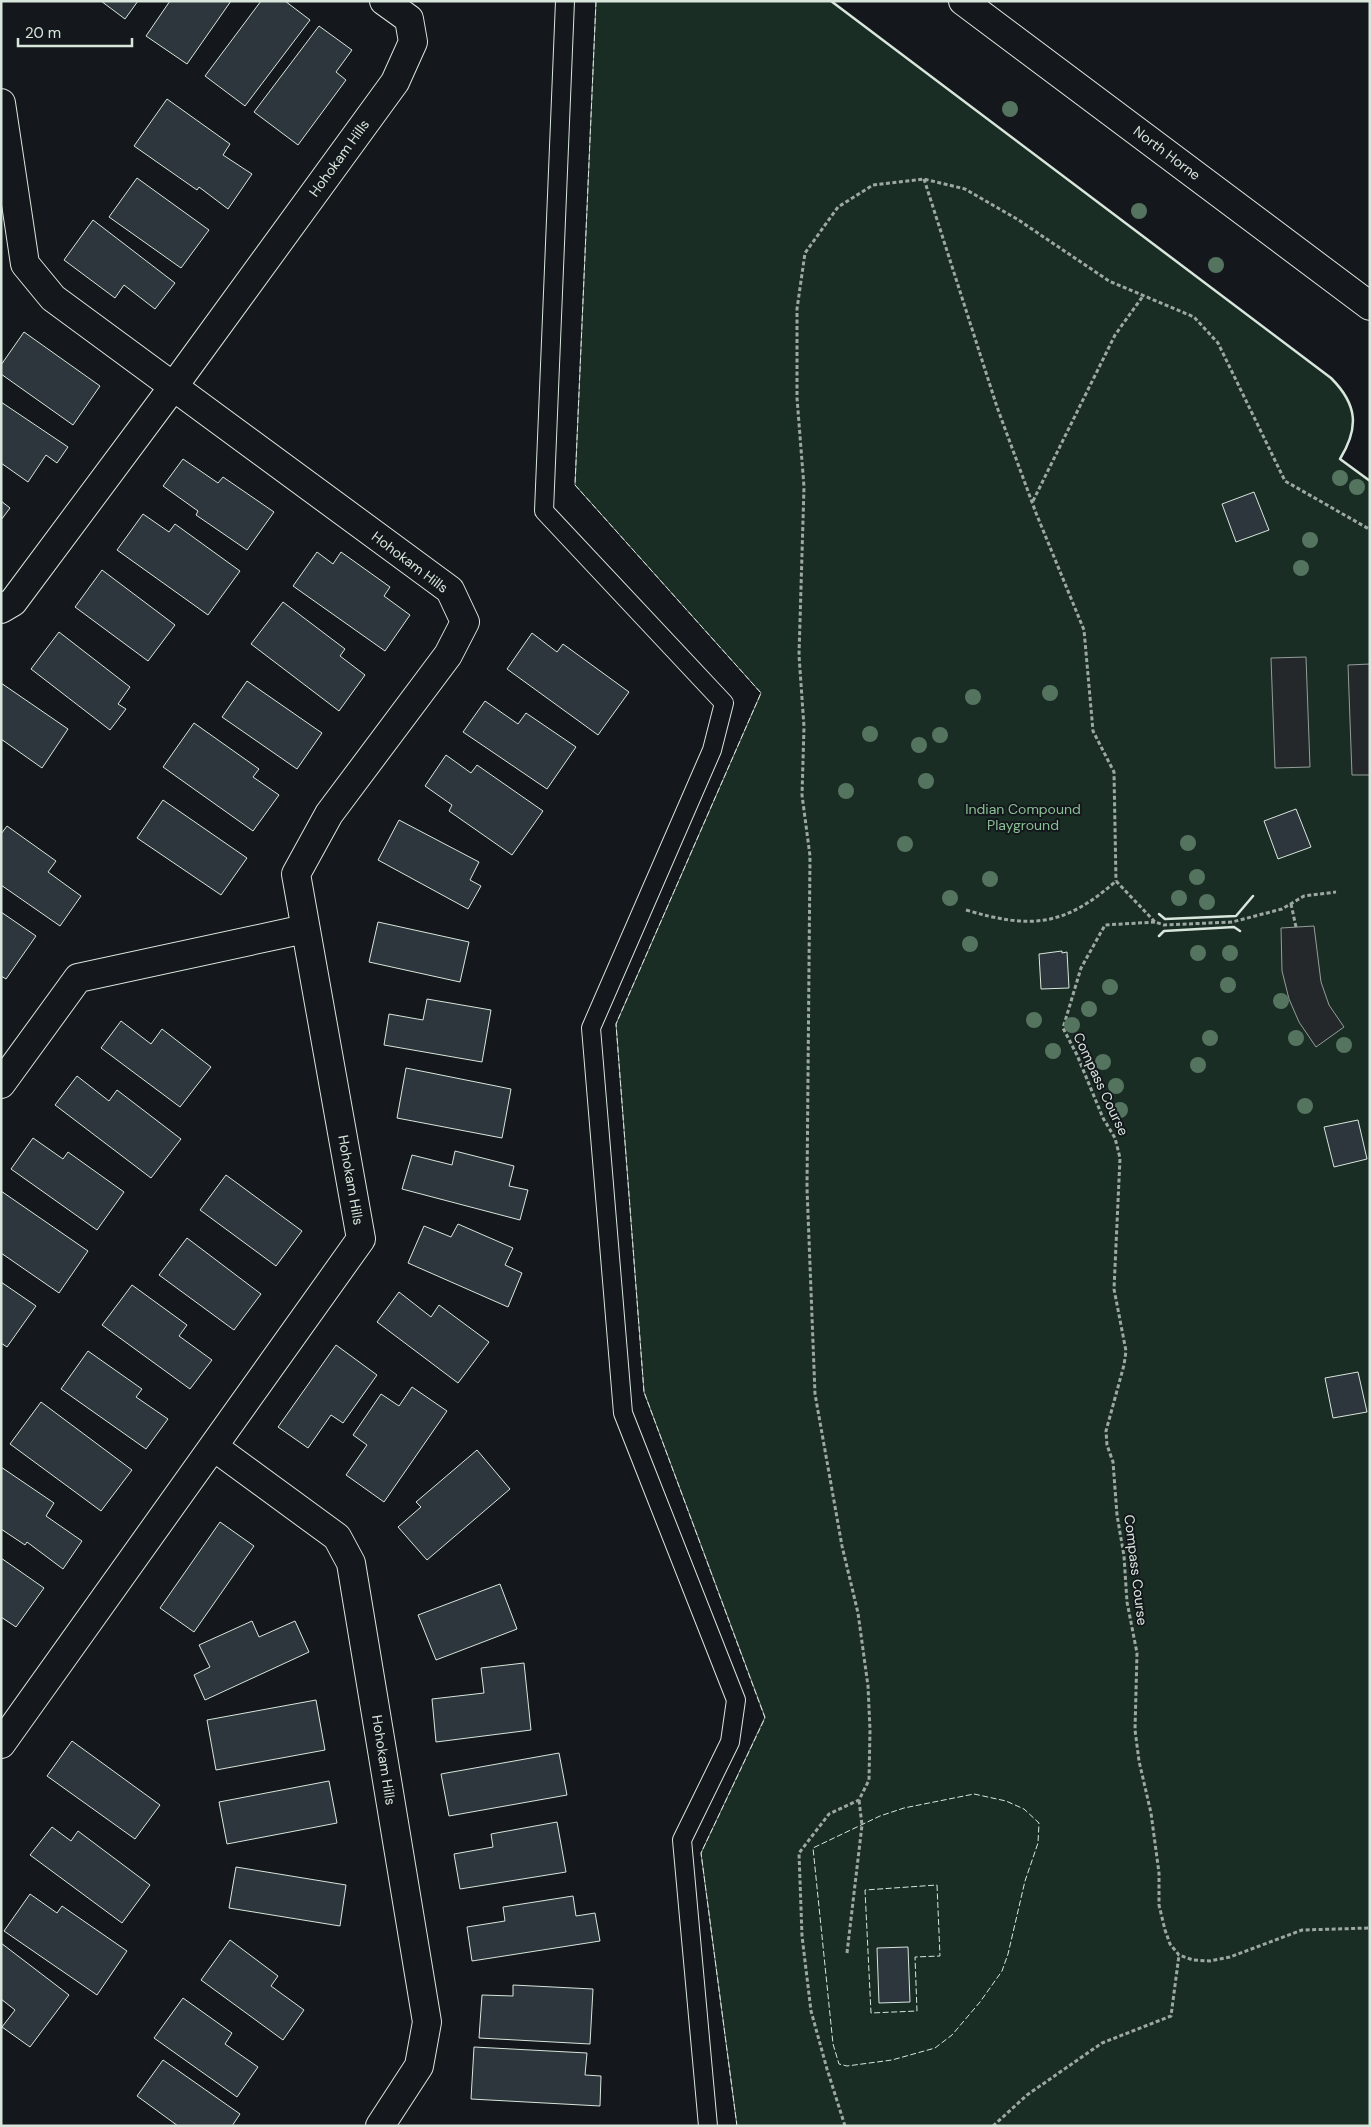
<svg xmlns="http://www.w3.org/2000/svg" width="1371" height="2127" font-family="'DM Sans',sans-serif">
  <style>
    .green { fill: #1a2d24; stroke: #939e99 }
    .parking { fill: #24282b; stroke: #939e99 }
    .building { fill: #2c363c; stroke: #d8e6dc }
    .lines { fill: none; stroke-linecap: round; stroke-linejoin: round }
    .lane-casing { stroke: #d8e6dc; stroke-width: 20 }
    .street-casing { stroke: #d8e6dc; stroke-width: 30 }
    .secondary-casing { stroke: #d8e6dc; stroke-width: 30 }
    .path { stroke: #9da8a2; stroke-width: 3; stroke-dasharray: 4 2.5; stroke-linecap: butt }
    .lane { stroke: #14181c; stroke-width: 18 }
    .street { stroke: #14181c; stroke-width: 28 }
    .secondary { stroke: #14181c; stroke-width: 28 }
    .fence { stroke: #d8e6dc; stroke-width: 1; stroke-dasharray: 6 2.5; stroke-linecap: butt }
    .wall { stroke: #d8e6dc; stroke-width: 2.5 }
    .tree { fill: #55745f }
    .labels { text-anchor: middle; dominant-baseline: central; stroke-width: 4; stroke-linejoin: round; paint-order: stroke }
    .street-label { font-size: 14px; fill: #d8e6dc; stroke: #14181c }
    .park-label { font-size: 14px; fill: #8ac095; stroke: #14181c }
  </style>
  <rect width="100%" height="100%" fill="#14181c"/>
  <path class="green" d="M596,1H831L1331,378C1358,405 1359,428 1340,459L1370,481V2126H737L701,1853L765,1717L644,1392L616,1024L761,693L575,485Z"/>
  <path class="parking" d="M1306,657L1310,767L1275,768L1271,658Z
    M1370,664V775H1352L1348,665Z
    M1314,926L1321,982L1329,1005L1344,1027L1316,1047L1299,1022L1289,999L1282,971L1281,928Z"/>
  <path class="building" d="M101,1H138L125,19Z
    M170,1H231L187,64L146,36Z
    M261,1H285L310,20L245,106L205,76Z
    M319,26L352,50L336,72L346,80L298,145L254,112Z
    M167,99L230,144L223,155L252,174L228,209L199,187L197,190L134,146Z
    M137,178L209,230L181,268L109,217Z
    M93,220L175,283L155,309L124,285L115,298L64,260Z
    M24,332L100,386L73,425L1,374V365Z
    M1,402L68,447L57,463L46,455L28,482L1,463Z
    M183,459L218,483L223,477L274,512L247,550L196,515L198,511L163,486Z
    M1254,492L1269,530L1236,542L1222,504Z
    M1,501L10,508L1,520Z
    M143,514L169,532L175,524L240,571L208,615L117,550Z
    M317,552L333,564L341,552L390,587L384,596L410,615L385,651L293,586Z
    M102,570L175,625L148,661L75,607Z
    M283,602L345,649L340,656L365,675L339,711L251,644Z
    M59,632L130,687L118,704L126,709L110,730L31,669Z
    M532,633L557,652L563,644L629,692L598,735L507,669Z
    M247,681L322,733L297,769L222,717Z
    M1,683L68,729L42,768L1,739Z
    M485,701L518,724L526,713L576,747L547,789L463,732Z
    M194,723L259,769L253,777L279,795L253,831L163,767Z
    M446,755L471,773L477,765L543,811L512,855L449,811L452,805L425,786Z
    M163,800L247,858L221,895L137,838Z
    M1296,809L1311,847L1278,859L1264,821Z
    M399,820L479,862L470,880L481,886L468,909L378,860Z
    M7,826L56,861L48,872L81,896L60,926L1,885V834Z
    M1,912L36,936L6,979L1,976Z
    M378,922L469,942L460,982L369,962Z
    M1062,951V953L1067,952L1069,988L1041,989L1039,954Z
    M427,999L491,1010L482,1062L384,1045L389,1014L423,1020Z
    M121,1021L151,1044L162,1029L211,1067L180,1107L101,1048Z
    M406,1068L511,1089L502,1138L397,1118Z
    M77,1076L109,1101L117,1090L181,1139L151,1178L55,1105Z
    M1358,1120L1367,1159L1334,1167L1324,1127Z
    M33,1138L63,1159L68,1152L124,1192L97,1230L11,1169Z
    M455,1151L514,1166L509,1186L528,1190L520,1220L402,1189L412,1155L452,1165Z
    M226,1175L302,1231L276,1266L200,1210Z
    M1,1191L88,1251L59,1293L1,1253Z
    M458,1224L513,1248L505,1265L522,1273L508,1307L408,1263L424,1226L451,1237Z
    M187,1238L261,1294L234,1330L159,1275Z
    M1,1282L36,1306L7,1347L1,1343Z
    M132,1285L187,1325L179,1336L212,1360L190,1389L102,1325Z
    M399,1292L431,1317L439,1305L489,1342L458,1383L377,1322Z
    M336,1345L377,1375L343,1423L331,1415L308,1448L278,1427Z
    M88,1351L142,1389L136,1397L168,1419L146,1449L61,1389Z
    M1358,1372L1367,1412L1333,1418L1325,1378Z
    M412,1387L447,1411L384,1502L346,1475L367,1445L353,1435L381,1394L399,1406Z
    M41,1402L132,1470L101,1511L10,1444Z
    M477,1450L510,1489L427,1560L398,1527L421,1507L416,1502Z
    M1,1467L54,1503L46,1516L82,1541L63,1569L27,1542L25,1545L1,1529Z
    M220,1522L254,1546L194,1632L160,1608Z
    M1,1558L44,1588L16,1627L1,1617Z
    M500,1584L517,1629L436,1660L418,1615Z
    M252,1621L259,1637L295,1621L309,1652L205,1700L194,1675L210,1667L199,1645Z
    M524,1663L531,1730L436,1742L432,1699L484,1693L481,1668Z
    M316,1700L325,1750L216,1770L207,1720Z
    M72,1741L160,1805L135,1839L47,1776Z
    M559,1753L567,1795L449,1816L441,1774Z
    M329,1781L337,1823L227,1844L219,1802Z
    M557,1822L566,1872L460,1889L454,1854L493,1847L491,1834Z
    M52,1827L71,1841L78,1831L150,1885L122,1923L30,1855Z
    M236,1867L346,1885L340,1926L229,1908Z
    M30,1894L57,1913L62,1906L127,1951L97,1995L4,1931Z
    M573,1896L576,1916L595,1913L600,1941L472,1961L467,1927L505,1921L503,1907Z
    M230,1940L278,1976L271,1986L304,2010L283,2040L201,1980Z
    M1,1943L69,1995L30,2047L2,2027L15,2010L1,1999Z
    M908,1947L910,2002L879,2003L877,1948Z
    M513,1985L593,1989L590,2044L479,2038L482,1995L513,1996Z
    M183,1998L232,2033L225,2044L258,2067L237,2097L154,2038Z
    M474,2047L587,2053L585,2075L601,2076L600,2106L471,2099Z
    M163,2060L240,2114L232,2126H178L137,2096Z"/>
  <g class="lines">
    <g class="lane-casing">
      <path id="lane" d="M565,1L544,511L724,703L712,750L591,1028L623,1413L736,1700L730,1742L682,1840L708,2126"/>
    </g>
    <g class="street-casing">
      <path id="street" d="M1,103L25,264L53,298L450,590L465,622L448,655L329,814L296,874L361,1239L1,1744
        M1,609L13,602L173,387L395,82L413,42L409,19L384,1
        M1,1084L78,978L305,929
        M214,1447L337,1537L351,1563L427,2022L419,2066L380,2126"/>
    </g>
    <g class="secondary-casing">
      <path id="secondary" d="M963,1L1370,306"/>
    </g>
    <path class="path" d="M924,179L997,407L1036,513L1084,630L1093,731L1114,772L1116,881
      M1033,501L1115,335L1143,296
      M1291,904L1296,927
      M966,910C1030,929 1064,927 1116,881L1155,922L1164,925L1232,922L1282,909L1304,896L1336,892
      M1155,922L1105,925L1081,968L1063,1028L1077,1055L1103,1118L1115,1138L1120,1158L1114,1289L1126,1351L1124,1365L1106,1431L1107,1445L1113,1462L1117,1515L1124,1556L1127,1602L1137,1653L1135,1730L1139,1761L1151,1813L1159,1873V1905L1165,1930L1170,1944L1179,1955L1193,1960L1210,1961L1230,1957L1302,1930L1370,1928
      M847,1953L862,1825L859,1800
      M845,2126L827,2069L811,2011L802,1936L799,1853L829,1814L859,1800L869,1780L870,1730L868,1686L858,1613L842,1546L815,1394L807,1188L810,856L802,795L804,727L799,655L804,487L797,398V309L805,253L838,207L873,185L924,179L965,189L1017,219L1109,281L1194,317L1218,343L1285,481L1369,529
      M993,2126L1027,2095L1102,2043L1171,2016L1179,1955"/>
    <use href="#lane" class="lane"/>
    <use href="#street" class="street"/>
    <use href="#secondary" class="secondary"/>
    <path class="fence" d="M596,1L575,485L761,693L616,1024L644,1392L765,1718L701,1853L737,2126
      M974,1794L1006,1801L1024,1809L1039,1823L1038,1843L1025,1881L1008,1954L1002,1971L980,2002L952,2035L935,2048L892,2060L847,2066L839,2064L833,2044L813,1848L880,1816L904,1808Z
      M937,1885L940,1956L915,1957L917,2011L871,2013L865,1890Z"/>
    <path class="wall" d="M831,1L1331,378C1358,405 1359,428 1340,459L1370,481
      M1159,914L1165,919L1236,916L1253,896
      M1159,936L1164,931L1234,927L1240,931"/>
  </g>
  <g class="tree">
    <circle cx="1010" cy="109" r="8"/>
    <circle cx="1139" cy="211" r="8"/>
    <circle cx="1216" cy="265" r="8"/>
    <circle cx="1340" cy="478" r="8"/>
    <circle cx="1357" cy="487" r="8"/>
    <circle cx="1310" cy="540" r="8"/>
    <circle cx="1301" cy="568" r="8"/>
    <circle cx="1050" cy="693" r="8"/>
    <circle cx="973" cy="697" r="8"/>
    <circle cx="870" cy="734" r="8"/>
    <circle cx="940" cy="735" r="8"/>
    <circle cx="919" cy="745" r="8"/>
    <circle cx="926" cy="781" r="8"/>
    <circle cx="846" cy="791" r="8"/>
    <circle cx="1188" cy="843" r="8"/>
    <circle cx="905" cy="844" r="8"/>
    <circle cx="1197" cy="877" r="8"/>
    <circle cx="990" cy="879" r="8"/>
    <circle cx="950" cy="898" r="8"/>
    <circle cx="1179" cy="898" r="8"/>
    <circle cx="1207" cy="902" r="8"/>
    <circle cx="970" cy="944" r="8"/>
    <circle cx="1198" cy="953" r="8"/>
    <circle cx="1230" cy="953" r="8"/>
    <circle cx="1228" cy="985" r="8"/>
    <circle cx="1110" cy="987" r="8"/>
    <circle cx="1281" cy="1001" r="8"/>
    <circle cx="1089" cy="1009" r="8"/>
    <circle cx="1034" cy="1020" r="8"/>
    <circle cx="1072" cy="1025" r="8"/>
    <circle cx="1210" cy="1038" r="8"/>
    <circle cx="1296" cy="1038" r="8"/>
    <circle cx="1344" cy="1045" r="8"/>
    <circle cx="1053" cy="1051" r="8"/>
    <circle cx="1103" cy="1062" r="8"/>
    <circle cx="1198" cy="1065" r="8"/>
    <circle cx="1116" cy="1086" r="8"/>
    <circle cx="1305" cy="1106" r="8"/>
    <circle cx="1120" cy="1110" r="8"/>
  </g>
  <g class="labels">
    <g class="street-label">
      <text transform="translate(1167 153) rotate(37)">North Horne</text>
      <text transform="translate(339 158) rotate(-54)">Hohokam Hills</text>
      <text transform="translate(410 562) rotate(37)">Hohokam Hills</text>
      <text transform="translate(1101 1084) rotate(65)">Compass Course</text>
      <text transform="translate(351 1180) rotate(80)">Hohokam Hills</text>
      <text transform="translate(1136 1570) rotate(83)">Compass Course</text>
      <text transform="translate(384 1760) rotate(81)">Hohokam Hills</text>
    </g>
    <g class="park-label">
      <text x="1023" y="809">Indian Compound<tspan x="1023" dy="16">Playground</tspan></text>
    </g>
  </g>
  <rect width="1371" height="2127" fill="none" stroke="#d8e6dc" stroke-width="5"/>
  <path d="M18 38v8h114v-8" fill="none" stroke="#d8e6dc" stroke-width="2.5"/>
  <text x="25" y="38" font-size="15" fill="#d8e6dc" stroke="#14181c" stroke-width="4" paint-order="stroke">20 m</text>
</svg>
